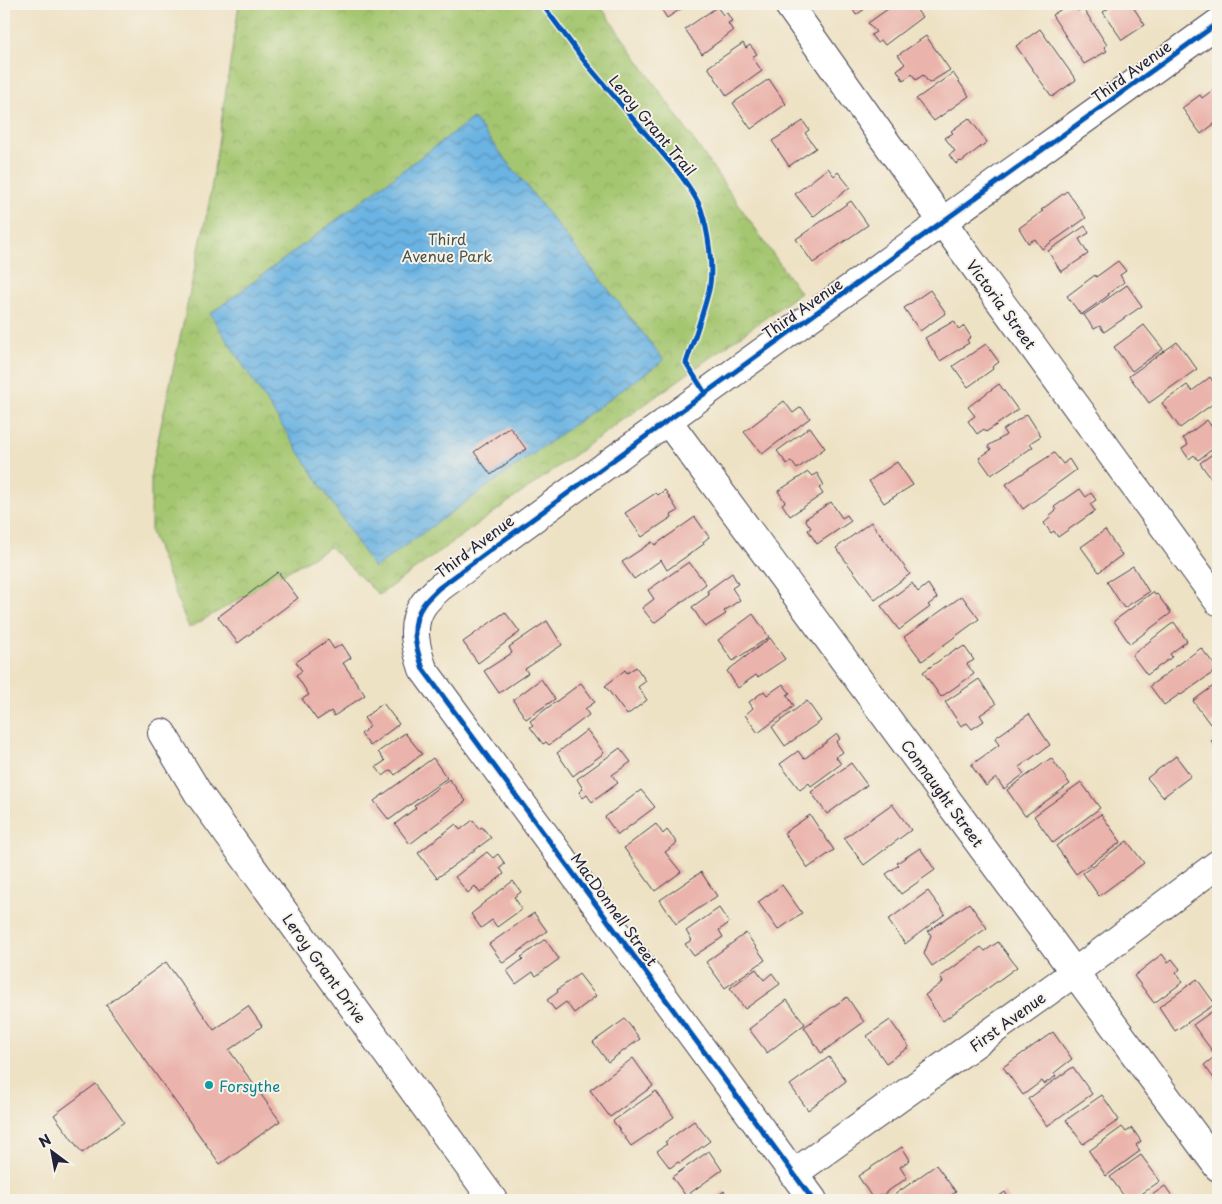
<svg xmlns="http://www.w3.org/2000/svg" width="1222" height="1204" font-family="'Playpen Sans',sans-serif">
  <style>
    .park { fill: url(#park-crowns); stroke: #637455 }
    .water { fill: url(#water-waves); stroke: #466a8e }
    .building { fill: #eab3ab }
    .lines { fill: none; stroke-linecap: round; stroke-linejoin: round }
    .minor-casing { stroke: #413f50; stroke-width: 30 }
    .minor { stroke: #fff; stroke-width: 28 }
    .cycleway-casing { stroke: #f7f3e8; stroke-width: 8 }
    .cycleway { stroke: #0057b8; stroke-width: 5 }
    .culture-dot { fill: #0f9aa8; stroke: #f7f3e8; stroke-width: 2 }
    .labels { text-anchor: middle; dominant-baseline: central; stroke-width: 4; stroke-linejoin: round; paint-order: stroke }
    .street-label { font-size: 15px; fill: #22223b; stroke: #f7f3e8 }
    .park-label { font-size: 15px; fill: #49534b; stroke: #f7f3e8 }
    .culture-label { font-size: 15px; fill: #0d838f; stroke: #f7f3e8; text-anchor: start }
  </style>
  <defs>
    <pattern id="park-crowns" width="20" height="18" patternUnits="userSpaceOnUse" patternTransform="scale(1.25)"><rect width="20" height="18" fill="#a4c66f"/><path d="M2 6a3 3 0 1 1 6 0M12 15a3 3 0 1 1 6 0" fill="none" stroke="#8daa61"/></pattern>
    <pattern id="water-waves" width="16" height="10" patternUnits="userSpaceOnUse" patternTransform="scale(1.25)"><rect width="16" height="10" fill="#6ab3e2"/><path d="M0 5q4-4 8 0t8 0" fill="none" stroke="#5791b8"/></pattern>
  </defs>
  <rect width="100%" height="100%" fill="#f7f3e8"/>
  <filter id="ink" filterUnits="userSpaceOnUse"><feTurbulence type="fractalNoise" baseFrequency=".02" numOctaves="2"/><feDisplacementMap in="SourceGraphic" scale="10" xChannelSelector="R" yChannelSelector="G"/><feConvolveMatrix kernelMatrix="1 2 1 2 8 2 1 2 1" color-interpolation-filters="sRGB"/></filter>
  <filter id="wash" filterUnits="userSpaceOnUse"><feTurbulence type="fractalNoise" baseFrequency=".0096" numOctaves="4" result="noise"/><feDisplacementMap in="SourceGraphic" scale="20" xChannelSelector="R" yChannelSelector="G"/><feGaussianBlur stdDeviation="1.12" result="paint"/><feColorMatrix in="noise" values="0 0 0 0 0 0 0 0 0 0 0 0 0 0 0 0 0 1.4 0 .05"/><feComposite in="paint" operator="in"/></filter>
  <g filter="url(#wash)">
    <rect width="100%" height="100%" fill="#eee2c5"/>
    <path class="park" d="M239,4H599L800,293L379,595L330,547L189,628L151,532V472L209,203Z"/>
    <path class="water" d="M473,118L664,360L374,568L210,314Z"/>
    <g id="blocks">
      <path class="building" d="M658,4H688L667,18Z
        M852,4H872L856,15L850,5Z
        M895,4H912L922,17L885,45L881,40L877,43L871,35L876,32L868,23Z
        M1070,4H1073L1078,11L1083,8L1107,45L1104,47L1107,51L1084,64L1052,15Z
        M1115,4H1131L1145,25L1122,40L1103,12Z
        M717,7L723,15L727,13L732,21L728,23L733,31L702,54L685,29Z
        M1040,29L1076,80L1052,97L1016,46Z
        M926,36L950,70L929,83L923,75L916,80L912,74L903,80L897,70L905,64L898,55Z
        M743,43L746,48L750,45L757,54L752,57L762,71L727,96L708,67Z
        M953,73L969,96L934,121L916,99Z
        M769,79L786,104L751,129L733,103Z
        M1218,86V121L1201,134L1182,108L1200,95L1202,98Z
        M969,118L987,142L961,162L960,161L956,164L949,155L955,151L945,138L953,133L951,131Z
        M803,121L809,130L805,133L816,148L789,166L772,141Z
        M828,168L834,176L838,172L850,187L813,217L795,194Z
        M1067,191L1086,218L1042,249L1035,239L1028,243L1019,228L1043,211L1041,210Z
        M851,201L868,225L813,263L796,239Z
        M1085,226L1089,233L1079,239L1088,254L1061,272L1048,251Z
        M1118,261L1126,271L1120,275L1124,282L1108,294L1109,295L1081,315L1067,296L1095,275L1096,277Z
        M1127,285L1142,306L1104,332L1100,326L1094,329L1084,315Z
        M930,290L946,313L920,331L904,308Z
        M954,321L959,330L964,326L971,337L967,340L969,343L940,361L925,338Z
        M1144,325L1163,349L1132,371L1114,347Z
        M1177,342L1197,369L1149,403L1129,376Z
        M986,344L999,362L992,367L993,369L968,387L953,366Z
        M1210,377L1218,389V400L1180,428L1162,403L1187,385L1192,391Z
        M999,384L1018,410L986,432L984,429L977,434L968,421L975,416L968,407Z
        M784,401L793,413L801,407L810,418L762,454L744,432Z
        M1027,414L1041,436L1030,443L1033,447L991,475L979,458L991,450L988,446L1006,435L1003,430Z
        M1207,420L1211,426L1218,421V445L1198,460L1194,455L1189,459L1182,449L1188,445L1183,438Z
        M510,427L526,449L491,475L474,452Z
        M810,427L825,448L797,469L791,461L787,464L777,451Z
        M1218,450V486L1217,487L1200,463Z
        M1054,453L1063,464L1069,459L1076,470L1023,509L1006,484Z
        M897,462L913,485L884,503L869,481Z
        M808,472L812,476L817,473L824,485L819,488L823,494L790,516L782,504L785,502L778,491Z
        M1080,489L1086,497L1091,493L1096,500L1090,504L1095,511L1058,537L1054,531L1051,533L1044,523L1050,518L1049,516L1056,510L1054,507Z
        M665,490L678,511L671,515L672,517L642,537L625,513L656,493L658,495Z
        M831,502L842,518L847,515L851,521L817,544L808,530L811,528L805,519Z
        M695,517L709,537L703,542L704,544L667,570L661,560L634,579L622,562L652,542L655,545Z
        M871,522L910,574L875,600L836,548Z
        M1105,530L1122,555L1099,572L1081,547Z
        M689,562L706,584L654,623L642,608L654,599L648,590Z
        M1133,566L1149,592L1124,608L1107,582Z
        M278,572L298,598L238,643L218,617Z
        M732,573L738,584L732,588L740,600L724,611L726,614L705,627L692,607L709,595L707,591Z
        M912,583L918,592L928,584L937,598L928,605L930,607L899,630L881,606Z
        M1153,592L1155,595L1157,594L1171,613L1130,644L1114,621Z
        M962,596L979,619L922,661L904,637Z
        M505,612L520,632L478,663L463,642Z
        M753,614L769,637L733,661L718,640Z
        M547,621L562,645L525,669L528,673L499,693L484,671L512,653L509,647Z
        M1174,622L1187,641L1170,654L1172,657L1147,675L1132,655Z
        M770,638L785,659L758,677L756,675L738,688L727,671Z
        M328,640L334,649L342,644L351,658L343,663L365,695L334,716L331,711L317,720L302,699L309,695L296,675L302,671L296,662Z
        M964,646L974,660L967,664L974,674L941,697L923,672L957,648L958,650Z
        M1201,648L1218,669L1181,695L1180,694L1164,705L1150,686Z
        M636,667L646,681L638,687L647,700L627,715L605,686L625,670L627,673Z
        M541,679L555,699L526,719L513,700Z
        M979,679L996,704L980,715L984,721L972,729L967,723L961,726L945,702Z
        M581,683L595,702L585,709L589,715L549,745L546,742L543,744L530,727L533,725L530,721Z
        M783,684L790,693L787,695L794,706L758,733L745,715L753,708L749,702L764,691L767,695Z
        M1216,684L1218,687V718L1210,724L1193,701Z
        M807,701L821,721L785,746L772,727Z
        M383,703L399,724L370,746L361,734L370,726L364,718Z
        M1029,714L1050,745L1019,767L1024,774L1004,789L996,778L986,786L971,765L999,745L995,738Z
        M587,730L604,753L573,776L557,753Z
        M405,733L422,754L395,775L391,770L383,776L376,767L385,761L378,752Z
        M837,734L840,739L836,742L843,752L836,757L841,764L811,786L809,783L800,790L780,764L798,751L804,759Z
        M1218,737V751L1211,741Z
        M620,748L631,762L612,775L618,783L592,802L587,795L583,798L579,792L583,789L577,779Z
        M1176,756L1191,776L1163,797L1147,778Z
        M433,758L447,778L389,820L374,801Z
        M1051,758L1070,784L1025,816L1007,790Z
        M851,763L867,785L827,814L811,792Z
        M449,779L466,801L410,844L395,824L416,808L414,806Z
        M1081,782L1100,808L1053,843L1034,816Z
        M641,790L655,807L618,835L605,817Z
        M892,804L911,830L864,865L844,838Z
        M1101,814L1121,842L1076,874L1056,846Z
        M810,815L834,850L808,868L784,833Z
        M473,820L479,829L482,827L491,838L437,878L418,853L456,824L460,830Z
        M656,824L663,834L667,830L677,843L665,852L681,872L655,891L624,848Z
        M1127,841L1144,863L1099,896L1083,873Z
        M920,848L935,870L901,894L886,874L899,865L897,863Z
        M487,852L493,858L498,854L505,864L500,868L504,874L480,893L475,886L468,893L455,877Z
        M701,872L717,896L676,924L660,900Z
        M513,881L521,892L514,897L522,909L497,927L492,920L481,928L471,914L481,906V905Z
        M782,885L802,913L778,930L758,902Z
        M928,891L945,914L905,944L888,920Z
        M969,903L987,928L932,966L924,954L931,935L928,931Z
        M719,908L729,923L719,930L723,937L694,956L685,944L692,940L686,931Z
        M534,913L547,931L503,963L489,944Z
        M746,933L765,960L725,988L706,962Z
        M545,939L559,959L536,976L533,972L516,984L507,971L523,959L521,957L523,956Z
        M998,942L1017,967L943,1021L925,995L943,982L940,977L981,947L985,951Z
        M1162,954L1168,962L1172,959L1180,969L1176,973L1183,982L1154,1003L1134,976Z
        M166,962L214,1030L248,1006L262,1026L229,1050L280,1121L220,1164L106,1005Z
        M756,969L764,980L772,973L780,984L745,1009L730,988Z
        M579,974L596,996L574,1013L566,1002L555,1010L547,1000L558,992L557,990Z
        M1197,979L1215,1004L1175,1031L1159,1007Z
        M847,997L864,1022L821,1053L804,1027Z
        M787,1000L805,1024L767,1053L749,1029Z
        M1218,1007V1048L1213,1052L1193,1025Z
        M625,1019L640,1039L608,1062L593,1042Z
        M890,1020L909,1047L886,1063L867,1036Z
        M1053,1032L1072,1059L1054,1073L1056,1076L1044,1084L1042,1081L1023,1095L1003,1067Z
        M1218,1054V1084L1204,1065Z
        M829,1057L846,1081L808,1110L790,1085Z
        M633,1058L653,1086L610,1117L590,1090Z
        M1073,1067L1092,1094L1047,1126L1028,1099Z
        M96,1084L124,1122L82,1153L54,1115Z
        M656,1091L674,1117L631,1146L613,1121Z
        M1102,1095L1119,1120L1083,1144L1066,1120Z
        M694,1121L710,1141L680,1163L678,1162L670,1168L657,1151L667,1144L665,1142Z
        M1122,1127L1126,1132L1132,1128L1141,1141L1136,1145L1140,1151L1106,1176L1089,1151Z
        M902,1147L910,1160L900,1167L907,1178L881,1196V1194L873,1199L858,1176Z
        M709,1151L722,1170L686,1196L672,1177Z
        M1141,1155L1160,1181L1133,1200H1127L1110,1177Z
        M936,1165L956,1192L944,1200H892L890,1198Z
        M1165,1186L1175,1200H1145Z
        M724,1191L730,1200H712Z
        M1005,1192L1010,1200H990L994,1198L995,1199Z"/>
    </g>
  </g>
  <g filter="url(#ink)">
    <use href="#blocks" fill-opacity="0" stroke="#413f50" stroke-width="1"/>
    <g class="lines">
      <g class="minor-casing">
        <path id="minor" d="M788,4L957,242L1218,601
          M667,420L1218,1167
          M162,733L198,793L493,1200
          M793,1174L1075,972L1218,864
          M813,1200L423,669C416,648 409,625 423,605C427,599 434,593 439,588C697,397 958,211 1218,23"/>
      </g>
      <use href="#minor" class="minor"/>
      <g class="cycleway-casing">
        <path id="cycleway" d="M542,4L585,62L679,173C687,184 696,196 701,209C708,230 714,268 709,290C703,314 694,339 686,363L705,393
          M813,1200L423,669C416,648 409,625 423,605C427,599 434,593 439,588C697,397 958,211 1218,23"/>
      </g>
      <use href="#cycleway" class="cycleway"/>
    </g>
  </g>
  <circle class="culture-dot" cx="209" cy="1085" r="5"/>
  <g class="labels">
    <g class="street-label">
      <text transform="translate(1131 71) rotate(-36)">Third Avenue</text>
      <text transform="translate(653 125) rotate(50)">Leroy Grant Trail</text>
      <text transform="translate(1002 304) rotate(54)">Victoria Street</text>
      <text transform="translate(802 308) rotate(-35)">Third Avenue</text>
      <text transform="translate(474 546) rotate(-37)">Third Avenue</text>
      <text transform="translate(943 793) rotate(54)">Connaught Street</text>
      <text transform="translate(615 909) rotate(54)">MacDonnell Street</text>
      <text transform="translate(325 968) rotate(54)">Leroy Grant Drive</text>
      <text transform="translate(1007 1021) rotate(-36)">First Avenue</text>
    </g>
    <g class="park-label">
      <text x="447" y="238">Third<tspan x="447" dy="17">Avenue Park</tspan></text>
    </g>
    <g class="culture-label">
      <text x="219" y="1085">Forsythe</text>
    </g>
  </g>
  <rect width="1222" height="1204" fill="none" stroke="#f7f3e8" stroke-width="20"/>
  <g transform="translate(52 1152) rotate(328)" stroke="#f7f3e8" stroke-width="4" paint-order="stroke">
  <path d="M0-4L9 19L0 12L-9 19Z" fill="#22223b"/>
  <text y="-8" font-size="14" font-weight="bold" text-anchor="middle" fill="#22223b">N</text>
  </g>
</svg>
